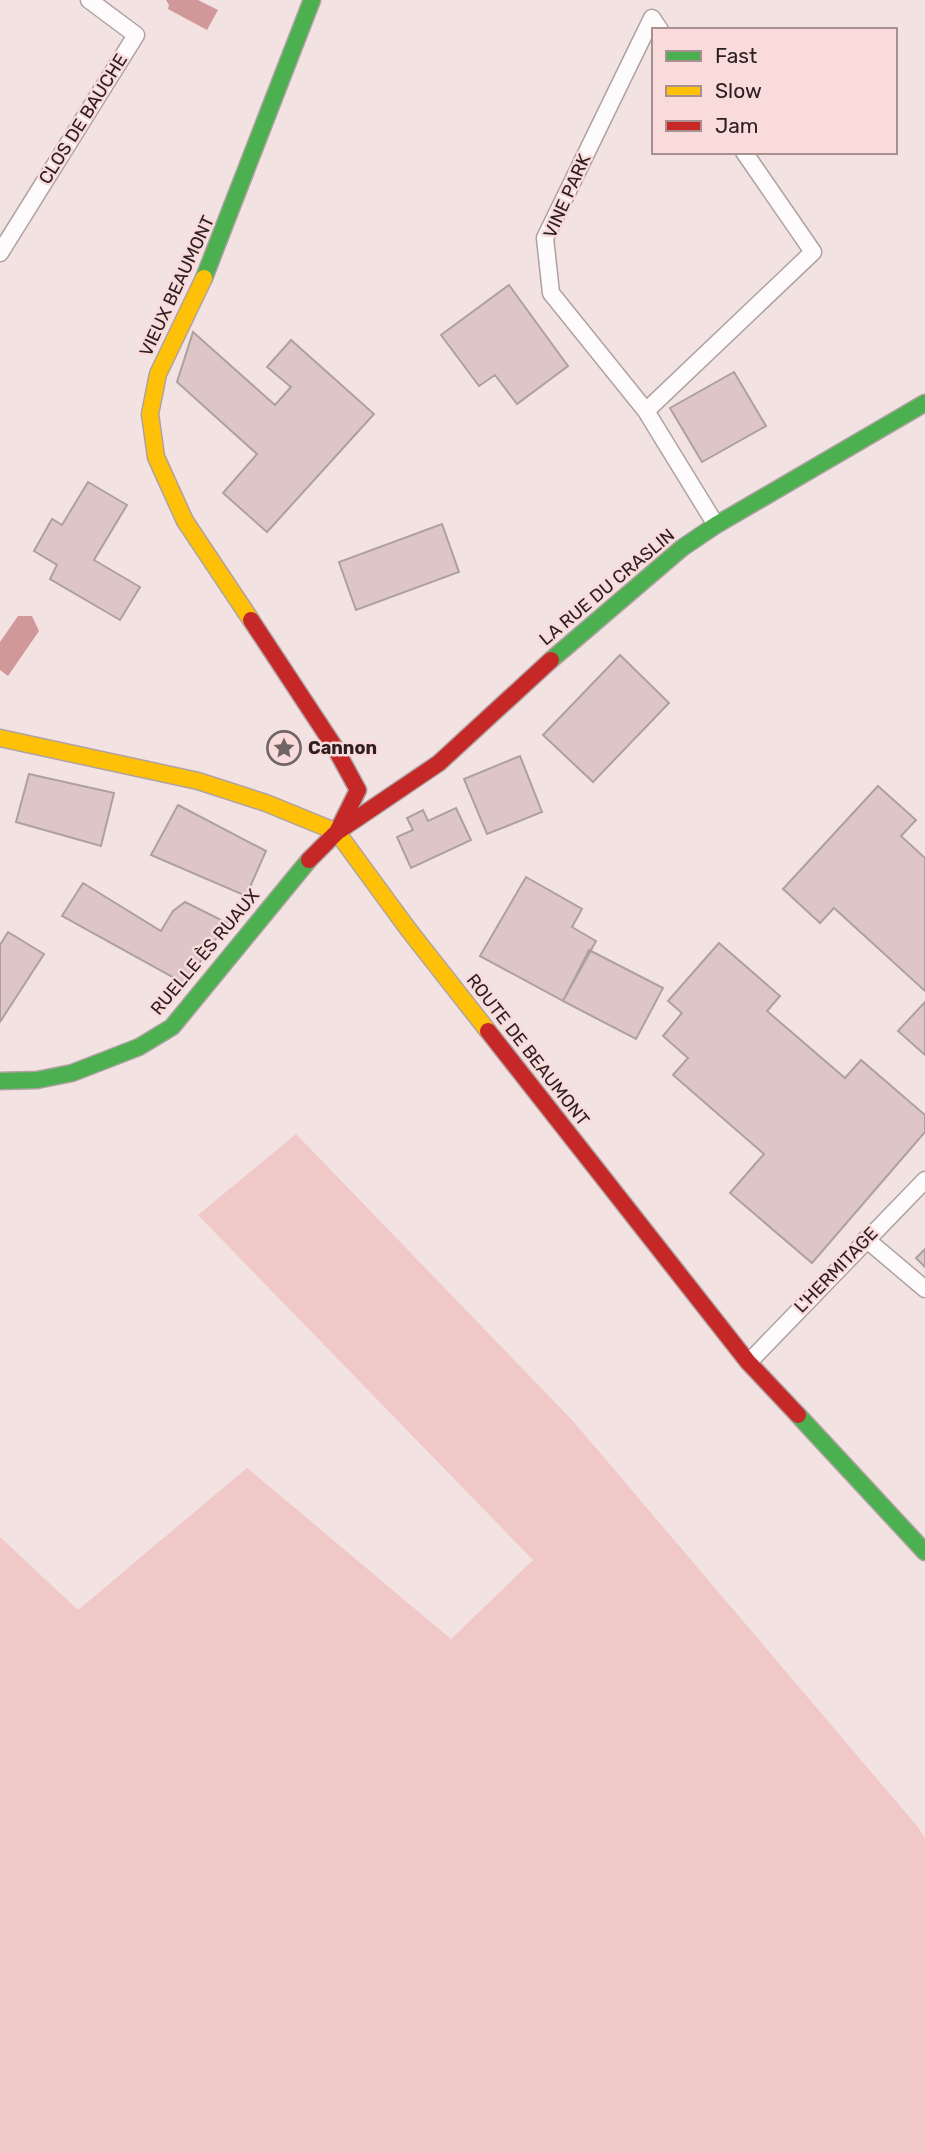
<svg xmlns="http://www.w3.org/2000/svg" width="925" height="2153" font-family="Rubik,sans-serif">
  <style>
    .green { fill: #f0c8c8 }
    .water { fill: #d19899 }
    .building { fill: #dec6c7; stroke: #aea0a0; stroke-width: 2 }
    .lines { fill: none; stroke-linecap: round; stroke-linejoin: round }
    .lane-casing { stroke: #b0a2a2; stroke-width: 19 }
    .fast-casing { stroke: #b0a2a2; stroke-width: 19 }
    .slow-casing { stroke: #b0a2a2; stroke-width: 19 }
    .jam-casing { stroke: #b0a2a2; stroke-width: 19 }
    .lane { stroke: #fdfbfb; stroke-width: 16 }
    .fast { stroke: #4caf50; stroke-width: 16 }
    .slow { stroke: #ffc107; stroke-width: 16 }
    .jam { stroke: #c62828; stroke-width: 16 }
    .labels { text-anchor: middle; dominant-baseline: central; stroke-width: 5; stroke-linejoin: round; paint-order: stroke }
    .street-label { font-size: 18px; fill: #2e2021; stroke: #fadbdb }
    .poi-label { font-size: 18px; font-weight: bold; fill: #2e2021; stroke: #fadbdb; text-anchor: start }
  </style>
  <rect width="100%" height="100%" fill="#f3e2e2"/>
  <path class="green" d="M296,1134L573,1421L917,1826L925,1838V2153H0V1537L78,1610L247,1468L451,1639L533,1560L198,1215Z"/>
  <path class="water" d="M166,0H198L218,10L207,30L168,9L169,5Z
    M18,616H32L39,631L8,676L0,670V642Z"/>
  <path class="building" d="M509,285L568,366L517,404L495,375L479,386L441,335Z
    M193,332L275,405L291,387L267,367L291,340L374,414L267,532L223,493L257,454L177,382Z
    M734,372L766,426L702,462L670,408Z
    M88,482L127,505L94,560L140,587L120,620L50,579L57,565L34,551L52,519L62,525Z
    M442,524L459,572L356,610L339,562Z
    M620,655L669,703L593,782L543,735Z
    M520,756L542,812L487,834L464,779Z
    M29,774L114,793L101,846L16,822Z
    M878,786L916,820L901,836L925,858V991L834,908L820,923L783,889Z
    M178,805L266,851L246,896L151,855Z
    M456,808L471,840L411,868L397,837L413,830L407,818L423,810L428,821Z
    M526,877L582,909L572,927L596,941L563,1001L480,956Z
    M83,883L161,931L173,911L185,902L227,923L185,984L62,916Z
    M8,932L44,954L0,1022V945Z
    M719,943L780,996L767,1011L845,1078L861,1060L925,1115V1132L812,1263L730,1193L764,1154L673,1075L688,1058L663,1036L682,1013L668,1001Z
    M589,950L663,988L636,1039L563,1001Z
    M925,1002V1055L898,1031Z
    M925,1249V1267L916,1258Z"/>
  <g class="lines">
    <g class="lane-casing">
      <path id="lane" d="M660,30L652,18L545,238L551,293L646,411L716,525
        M0,253L136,35L89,0
        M646,411L813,252L744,152
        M866,1239L925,1289
        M749,1362L925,1180"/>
    </g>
    <g class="fast-casing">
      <path id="fast" d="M204,278L312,0
        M551,660L682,548L716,525L925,403
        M0,1081L37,1080L72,1073L139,1047L172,1027L309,860
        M798,1415L925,1552"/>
    </g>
    <g class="slow-casing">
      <path id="slow" d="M204,278L158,374L150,414L156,457L185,521L251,620
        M0,738L198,781L266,803L337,832L408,929L488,1031"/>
    </g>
    <g class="jam-casing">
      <path id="jam" d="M251,620L334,746L358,790L337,832
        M309,860L337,832L439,763L551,660
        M488,1031L748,1362L798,1415"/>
    </g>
    <use href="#lane" class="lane"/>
    <use href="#fast" class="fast"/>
    <use href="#slow" class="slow"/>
    <use href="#jam" class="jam"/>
  </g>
  <defs>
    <g id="sight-ring" transform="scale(1.75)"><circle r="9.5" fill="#fadbdb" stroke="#736465" stroke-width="1.5"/><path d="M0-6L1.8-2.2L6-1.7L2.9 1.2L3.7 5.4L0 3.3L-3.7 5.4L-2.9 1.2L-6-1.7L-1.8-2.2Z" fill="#736465"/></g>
  </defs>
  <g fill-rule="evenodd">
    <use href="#sight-ring" x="284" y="748"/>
  </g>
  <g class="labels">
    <g class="street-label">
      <text transform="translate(83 119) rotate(-58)">CLOS DE BAUCHE</text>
      <text transform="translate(567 196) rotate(-66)">VINE PARK</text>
      <text transform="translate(177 286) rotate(-65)">VIEUX BEAUMONT</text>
      <text transform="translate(607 587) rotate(-40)">LA RUE DU CRASLIN</text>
      <text transform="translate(205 952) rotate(-50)">RUELLE ÈS RUAUX</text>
      <text transform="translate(528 1050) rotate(52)">ROUTE DE BEAUMONT</text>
      <text transform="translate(836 1270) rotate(-46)">L'HERMITAGE</text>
    </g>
    <g class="poi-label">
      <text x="308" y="748">Cannon</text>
    </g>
  </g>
  <rect x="652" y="28" width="245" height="126" fill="#fadbdb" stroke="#a89091" stroke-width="2"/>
  <rect x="666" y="51" width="35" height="10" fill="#4caf50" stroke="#a89091" stroke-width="2"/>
  <text x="715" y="63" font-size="21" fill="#2e2021">Fast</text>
  <rect x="666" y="86" width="35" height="10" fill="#ffc107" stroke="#a89091" stroke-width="2"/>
  <text x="715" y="98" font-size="21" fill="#2e2021">Slow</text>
  <rect x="666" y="121" width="35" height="10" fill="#c62828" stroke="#a89091" stroke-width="2"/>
  <text x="715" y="133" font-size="21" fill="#2e2021">Jam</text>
</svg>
